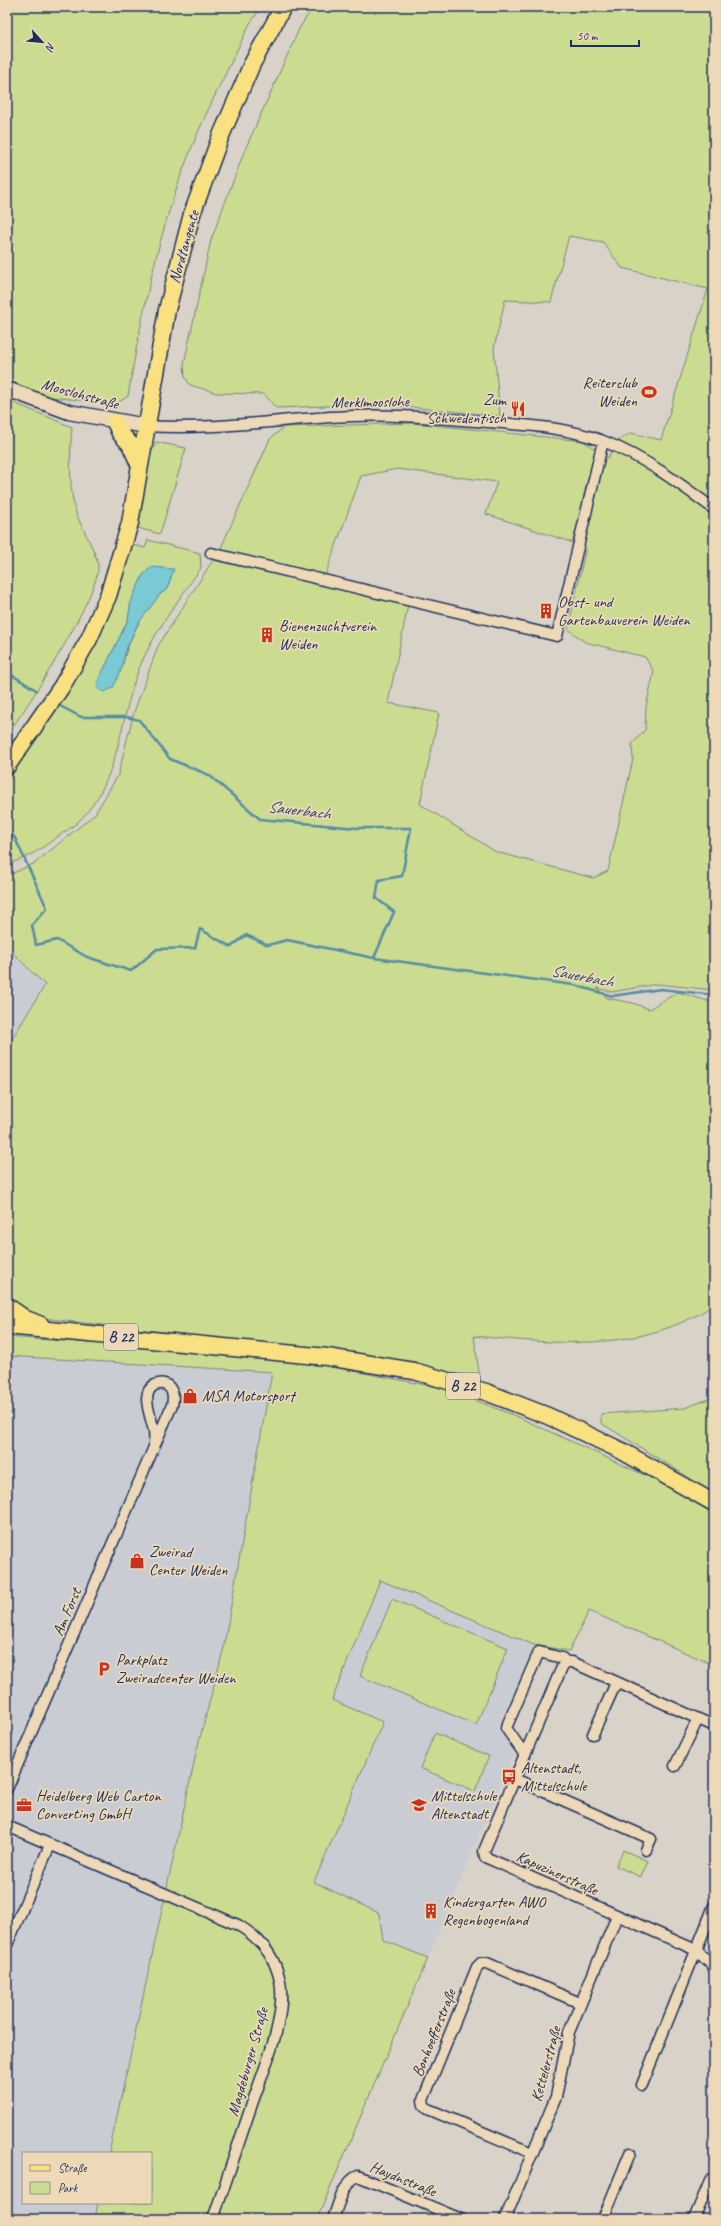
<svg xmlns="http://www.w3.org/2000/svg" width="721" height="2226" font-family="Caveat,sans-serif">
  <style>
    .built { fill: #c9cdd3 }
    .green { fill: #cbdc90; stroke: #738677; fill-rule: evenodd }
    .water { fill: #7acad5; stroke: #548ca5 }
    .lines { fill: none; stroke-linecap: round; stroke-linejoin: round }
    .stream { stroke: #548ca5; stroke-width: 2.5 }
    .street-casing { stroke: #1b2f5e; stroke-width: 13 }
    .secondary-casing { stroke: #1b2f5e; stroke-width: 17 }
    .primary-casing { stroke: #1b2f5e; stroke-width: 19 }
    .street { stroke: #edd9b7; stroke-width: 10 }
    .secondary { stroke: #edd9b7; stroke-width: 14 }
    .primary { stroke: #f9e181; stroke-width: 16 }
    .labels { text-anchor: middle; dominant-baseline: central; stroke-width: 3.5; stroke-linejoin: round; paint-order: stroke }
    .shield { fill: #edd9b7; stroke: #5a6279; stroke-width: 1 }
    .shield-label { font-size: 15px; font-weight: bold; fill: #1b2f5e }
    .street-label { font-size: 16px; fill: #1b2f5e; stroke: #edd9b7 }
    .poi-label { font-size: 16px; fill: #1b2f5e; stroke: #edd9b7; text-anchor: start }
    .water-label { font-size: 17px; font-style: italic; fill: #294670; stroke: #edd9b7 }
  </style>
  <rect width="100%" height="100%" fill="#d8d2c8"/>
  <filter id="ink" filterUnits="userSpaceOnUse"><feTurbulence type="fractalNoise" baseFrequency=".025" numOctaves="2"/><feDisplacementMap in="SourceGraphic" scale="8" xChannelSelector="R" yChannelSelector="G"/><feConvolveMatrix kernelMatrix="1 2 1 2 8 2 1 2 1" color-interpolation-filters="sRGB"/></filter>
  <g filter="url(#ink)">
    <path class="built" d="M7,947L45,985L7,1047Z
      M7,1356L272,1372L223,1651L197,1749L109,2153H23V2203H98L95,2219H7Z
      M380,1579L534,1645L497,1729L515,1750L428,1958L383,1940L314,1882L382,1723L331,1700Z"/>
    <path class="green" d="M7,7H261L249,25C230,66 208,107 191,149C159,229 142,312 128,396L116,404L42,396L7,379Z
      M313,7H714V990L657,984L612,992L597,988L607,998L633,1003L649,1009L678,992L714,1003V1305C641,1353 557,1344 474,1336L480,1380L321,1350L50,1319L26,1314L7,1296V1047L45,985L7,947V876L35,863L95,814L118,775L134,712L158,646L213,560L408,605L388,703L439,713L420,804L496,852L593,878L608,871L633,759L632,744L645,730L646,707L654,672L645,657L585,642L568,629L586,547L486,514L497,482L397,469L361,476L325,576L219,552L270,439L284,427L413,423L583,441L608,458L617,441L631,433L661,440L708,289L622,268L603,242L569,236L551,302L505,300L494,348L500,416L378,404L276,408L264,394L217,393L190,385L185,377L184,364L211,240L244,152L300,27Z
      M7,400L72,427C70,449 69,484 74,506C78,524 95,547 98,565C101,593 26,709 7,735Z
      M156,442L186,448L160,534L138,528L150,456Z
      M148,540L200,553L201,568C178,601 153,633 138,671C119,722 120,781 79,821C73,827 64,832 57,837C41,849 27,859 7,864V782L62,702L97,638L116,597L132,545L145,548ZM143,575L169,581L167,589C145,604 127,642 122,668L104,669L128,620L131,601Z
      M7,1337L275,1356L447,1389L518,1417L653,1479L714,1514V1665L589,1611L569,1651L534,1645L380,1580L332,1700L383,1722L314,1882L379,1913L383,1940L428,1958L317,2219H95L98,2203H151V2153H109L197,1749L223,1651L272,1372L7,1356Z
      M711,1398L714,1400V1493L601,1423V1414L685,1408Z
      M392,1599L508,1648L476,1725L360,1676Z
      M435,1733L489,1756L475,1791L420,1768Z
      M623,1850L648,1861L641,1877L616,1866Z"/>
    <path class="water" d="M151,567L174,569L167,589L161,593L137,625L125,652L122,668L113,688L104,692L98,689L97,683L128,620L131,601L143,575Z"/>
    <g class="lines">
      <path class="stream" d="M7,672L36,690
        M60,706L81,717H127L139,720L170,759L209,775L260,819L357,828H411L402,876L379,880L376,898L394,912L374,958
        M7,830L15,838L47,908L32,925L36,945L57,940L87,957L131,971L157,949L195,948L200,929L231,947L246,935L268,945L287,940L374,958L574,985L612,996L661,989L714,995"/>
      <g class="street-casing">
        <path id="street" d="M146,426C215,431 285,418 354,416C399,414 443,419 487,422C527,425 566,427 603,441C644,457 679,483 714,509
          M211,553L557,636L603,441
          M566,1662H572L714,1726
          M593,1734L616,1683
          M525,1755L506,1728L539,1652L562,1658L566,1662L562,1667L484,1851L485,1857L696,1950L714,1967
          M675,1766L698,1719
          M515,1779L651,1839L646,1850
          M7,1789L172,1405C175,1394 170,1379 155,1385C139,1392 152,1419 154,1431C155,1437 154,1442 154,1447
          M7,1826L238,1925C260,1938 275,1956 280,1981C287,2019 263,2071 251,2107C238,2145 226,2182 213,2219
          M7,1945L50,1845
          M642,2085L714,1906
          M532,2153L428,2109L424,2105L423,2100L477,1967L481,1963H487L580,2003
          M333,2219C338,2206 343,2182 358,2176L461,2219
          M505,2219L556,2097L569,2032L617,1916
          M603,2219L630,2153
          M694,2219L711,2179"/>
      </g>
      <g class="secondary-casing">
        <path id="secondary" d="M7,389L69,412L146,426"/>
      </g>
      <g class="primary-casing">
        <path id="primary" d="M115,422L120,433L130,444L139,464
          M7,766L62,686L89,639L108,596L130,523L167,310L192,214L220,138L252,64L283,7
          M7,1306L26,1319L41,1325
          M7,1326L327,1357L414,1371L486,1392L548,1416L622,1451L714,1503"/>
      </g>
      <use href="#street" class="street"/>
      <use href="#secondary" class="secondary"/>
      <use href="#primary" class="primary"/>
    </g>
  </g>
  <defs>
    <g id="stadium-bare" transform="scale(1.2)"><path d="M0-5a6.5 5 0 1 0 0 10a6.5 5 0 1 0 0-10ZM-3.5-1.8h7v3.6h-7Z" fill="#c8321e" stroke="#edd9b7" stroke-width="2.5" paint-order="stroke"/></g>
    <g id="restaurant-bare" transform="scale(1.2)"><path d="M-5-6h1v4h1v-4h1v4h1v-4h1v5L-1.5 .5V6h-2V.5L-5-1ZM5-6V6H3V1.5H1.5Q1.5-4 5-6Z" fill="#c8321e" stroke="#edd9b7" stroke-width="2.5" paint-order="stroke"/></g>
    <g id="building-bare" transform="scale(1.2)"><path d="M-4-6H4V6H1V3H-1V6H-4ZM-2.5-4.3h1.7v1.8h-1.7ZM.8-4.3h1.7v1.8H.8ZM-2.5-1h1.7V.8h-1.7ZM.8-1h1.7V.8H.8Z" fill="#c8321e" stroke="#edd9b7" stroke-width="2.5" paint-order="stroke"/></g>
    <g id="shop-bare" transform="scale(1.2)"><path d="M-5-2.5h2.3a2.7 3.5 0 0 1 5.4 0H5L5.5 6h-11ZM-1.5-2.5h3a1.5 2.3 0 0 0-3 0Z" fill="#c8321e" stroke="#edd9b7" stroke-width="2.5" paint-order="stroke"/></g>
    <g id="parking-bare" transform="scale(1.2)"><path d="M-3.5-5.5H1a3.5 3.5 0 0 1 0 7H-1V5.5H-3.5ZM-1-3.4V-.6H.8a1.4 1.4 0 0 0 0-2.8Z" fill="#c8321e" stroke="#edd9b7" stroke-width="2.5" paint-order="stroke"/></g>
    <g id="bus-bare" transform="scale(1.2)"><path d="M-5-6H5V4H4V6H2V4H-2V6H-4V4H-5ZM-3.5-4V0h7V-4ZM-3.5 1.2v1.5H-2V1.2ZM2 1.2v1.5H3.5V1.2Z" fill="#c8321e" stroke="#edd9b7" stroke-width="2.5" paint-order="stroke"/></g>
    <g id="office-bare" transform="scale(1.2)"><path d="M-6-3h4V-5.5h4V-3h4V5H-6ZM-1-4.5V-3h2v-1.5ZM-6 0V1H6V0Z" fill="#c8321e" stroke="#edd9b7" stroke-width="2.5" paint-order="stroke"/></g>
    <g id="school-bare" transform="scale(1.2)"><path d="M0-5L7-2L0 1L-7-2ZM-4 1L0 2.5L4 1V4Q0 6-4 4Z" fill="#c8321e" stroke="#edd9b7" stroke-width="2.5" paint-order="stroke"/></g>
  </defs>
  <g fill-rule="evenodd">
    <use href="#stadium-bare" x="649" y="392"/>
    <use href="#restaurant-bare" x="518" y="409"/>
    <use href="#building-bare" x="546" y="611"/>
    <use href="#building-bare" x="267" y="635"/>
    <use href="#shop-bare" x="190" y="1396"/>
    <use href="#shop-bare" x="137" y="1561"/>
    <use href="#parking-bare" x="104" y="1669"/>
    <use href="#bus-bare" x="509" y="1777"/>
    <use href="#office-bare" x="24" y="1805"/>
    <use href="#school-bare" x="419" y="1805"/>
    <use href="#building-bare" x="431" y="1911"/>
  </g>
  <g class="labels">
    <g class="shield">
      <rect x="104" y="1324" width="34" height="26" rx="3"/>
      <rect x="446" y="1373" width="34" height="26" rx="3"/>
    </g>
    <g class="shield-label">
      <text x="121" y="1337">B 22</text>
      <text x="463" y="1386">B 22</text>
    </g>
    <g class="street-label">
      <text transform="translate(184 247) rotate(-74)">Nordtangente</text>
      <text transform="translate(80 394) rotate(15)">Mooslohstraße</text>
      <text transform="translate(370 402) rotate(-1)">Merklmooslohe</text>
      <text transform="translate(67 1612) rotate(-67)">Am Forst</text>
      <text transform="translate(557 1873) rotate(24)">Kapuzinerstraße</text>
      <text transform="translate(434 2033) rotate(-68)">Bonhoefferstraße</text>
      <text transform="translate(248 2062) rotate(-74)">Magdeburger Straße</text>
      <text transform="translate(546 2064) rotate(-75)">Kettelerstraße</text>
      <text transform="translate(403 2179) rotate(22)">Haydnstraße</text>
    </g>
    <g class="poi-label">
      <text x="637" y="383" text-anchor="end">Reiterclub<tspan x="637" dy="18">Weiden</tspan></text>
      <text x="506" y="400" text-anchor="end">Zum<tspan x="506" dy="18">Schwedentisch</tspan></text>
      <text x="558" y="602">Obst- und<tspan x="558" dy="18">Gartenbauverein Weiden</tspan></text>
      <text x="279" y="626">Bienenzuchtverein<tspan x="279" dy="18">Weiden</tspan></text>
      <text x="202" y="1396">MSA Motorsport</text>
      <text x="149" y="1552">Zweirad<tspan x="149" dy="18">Center Weiden</tspan></text>
      <text x="116" y="1660">Parkplatz<tspan x="116" dy="18">Zweiradcenter Weiden</tspan></text>
      <text x="521" y="1768">Altenstadt,<tspan x="521" dy="18">Mittelschule</tspan></text>
      <text x="36" y="1796">Heidelberg Web Carton<tspan x="36" dy="18">Converting GmbH</tspan></text>
      <text x="431" y="1796">Mittelschule<tspan x="431" dy="18">Altenstadt</tspan></text>
      <text x="443" y="1902">Kindergarten AWO<tspan x="443" dy="18">Regenbogenland</tspan></text>
    </g>
    <g class="water-label">
      <text transform="translate(299 810) rotate(7)">Sauerbach</text>
      <text transform="translate(582 976) rotate(11)">Sauerbach</text>
    </g>
  </g>
  <rect width="721" height="2226" fill="none" stroke="#edd9b7" stroke-width="24"/>
  <rect x="12" y="12" width="697" height="2202" fill="none" stroke="#1b2f5e" stroke-width="1.5" filter="url(#ink)"/>
  <rect x="22" y="2152" width="130" height="52" fill="#edd9b7" stroke="#999593"/>
  <rect x="30" y="2165" width="20" height="6" fill="#f9e181" stroke="#999593"/>
  <text x="58" y="2172" font-size="12" fill="#1b2f5e">Straße</text>
  <rect x="30" y="2182" width="20" height="12" fill="#cbdc90" stroke="#999593"/>
  <text x="58" y="2192" font-size="12" fill="#1b2f5e">Park</text>
  <g transform="translate(42 42) rotate(117)" stroke="#edd9b7" stroke-width="3" paint-order="stroke">
  <path d="M0-3L7 15L0 10L-7 15Z" fill="#1b2f5e"/>
  <text y="-6" font-size="11" font-weight="bold" text-anchor="middle" fill="#1b2f5e">N</text>
  </g>
  <path d="M571 40v6h68v-6" fill="none" stroke="#1b2f5e" stroke-width="2"/>
  <text x="577" y="40" font-size="12" fill="#1b2f5e" stroke="#edd9b7" stroke-width="3" paint-order="stroke">50 m</text>
</svg>
